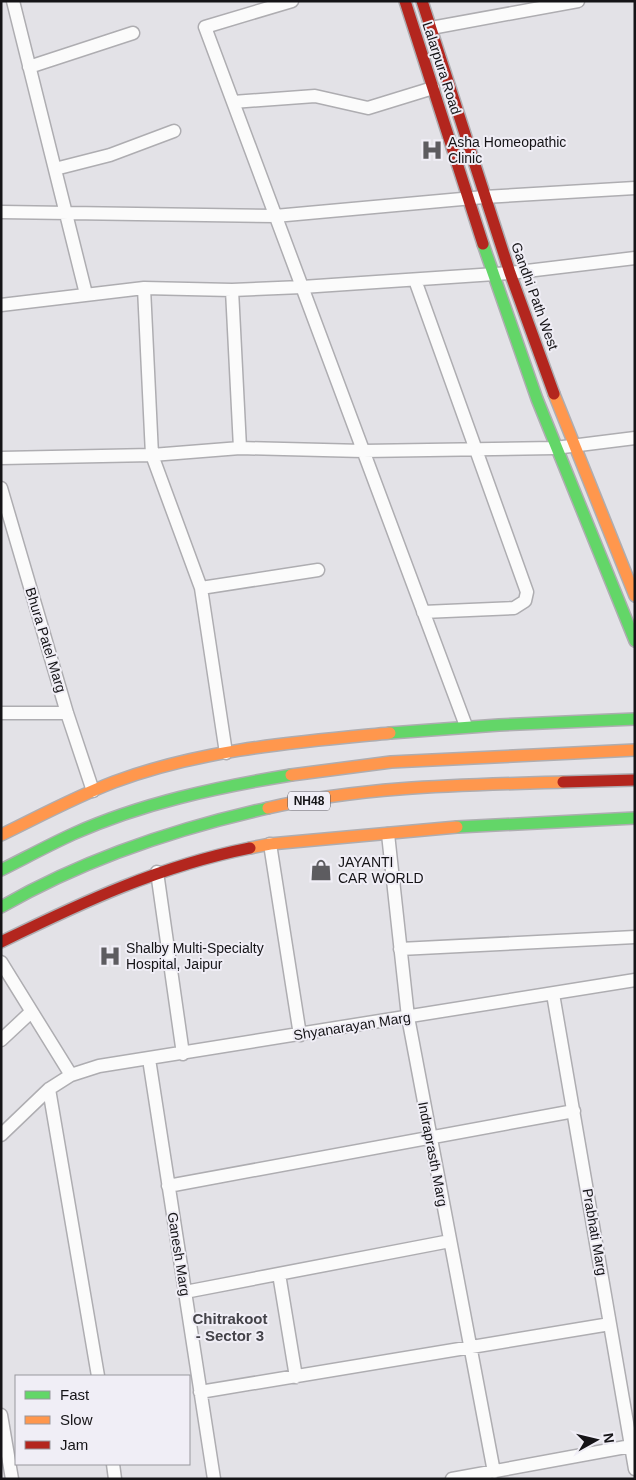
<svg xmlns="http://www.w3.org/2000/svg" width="636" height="1480" font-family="Arial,sans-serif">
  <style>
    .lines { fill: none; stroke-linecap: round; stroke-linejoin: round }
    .street-casing { stroke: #aeadb1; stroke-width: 15 }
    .fast-casing { stroke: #aeadb1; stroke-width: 14 }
    .slow-casing { stroke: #aeadb1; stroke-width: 14 }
    .jam-casing { stroke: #aeadb1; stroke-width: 14 }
    .street { stroke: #fbfbfb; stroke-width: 12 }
    .fast { stroke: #63d668; stroke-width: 11 }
    .slow { stroke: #ff974d; stroke-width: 11 }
    .jam { stroke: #b3261e; stroke-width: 11 }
    .labels { text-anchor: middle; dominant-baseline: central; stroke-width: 4; stroke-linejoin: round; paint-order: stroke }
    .shield { fill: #f0eef6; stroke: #57555a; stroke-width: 1 }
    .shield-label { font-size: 12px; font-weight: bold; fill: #151417 }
    .street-label { font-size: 14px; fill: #151417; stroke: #f0eef6 }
    .poi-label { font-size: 14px; fill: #151417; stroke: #f0eef6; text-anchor: start }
    .neighbourhood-label { font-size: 15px; font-weight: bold; fill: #444349; stroke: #f0eef6 }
  </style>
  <rect width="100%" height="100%" fill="#e3e2e7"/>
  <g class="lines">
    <g class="street-casing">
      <path id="street" d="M13,1L86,294
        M292,1L205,27L466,726
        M431,28L578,1
        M29,67L133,33
        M233,102L315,96L368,108L433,88
        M55,169L110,155L174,131
        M1,212L275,216L484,197L635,188
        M415,280L527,592L525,601L514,608L423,612
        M144,288L152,455L201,588L226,753
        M232,290L240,448
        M1,305L144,288L232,290L302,287L510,273L635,258
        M1,458L152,455L240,448L363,451L555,448L635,438
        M1,488L67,713L93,791
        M201,588L318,570
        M1,713H67
        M388,834L408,1017L494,1472
        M270,844L300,1035
        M157,872L183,1054
        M400,949L635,937
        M1,962L71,1075
        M553,994L635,1469
        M1,1040L31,1012
        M149,1059L214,1479
        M49,1089L98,1376
        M1,1135L49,1089L71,1075L99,1066L635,980
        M168,1186L574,1111
        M279,1274L296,1377
        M185,1292L450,1241
        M200,1392L610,1324
        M1,1415L12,1479
        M113,1464L115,1479
        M452,1479L631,1446"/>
    </g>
    <g class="fast-casing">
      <path id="fast" d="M483,244L537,399L635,641
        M390,733L499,725L635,719
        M457,827L635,818
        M1,870C25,858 49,845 73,834C142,803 218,787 291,775
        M1,907C84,859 174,829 268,808"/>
    </g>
    <g class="slow-casing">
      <path id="slow" d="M554,394L635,596
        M291,775L391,762L635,750
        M268,808C365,786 465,785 563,782
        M1,835C38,817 75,797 114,782C202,749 297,742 390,733
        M250,848L270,844L457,827"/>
    </g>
    <g class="jam-casing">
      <path id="jam" d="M405,1L483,244
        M422,1L510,273L554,394
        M563,782L635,780
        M1,942C83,902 160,866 250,848"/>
    </g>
    <use href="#street" class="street"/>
    <use href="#fast" class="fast"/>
    <use href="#slow" class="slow"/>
    <use href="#jam" class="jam"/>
  </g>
  <defs>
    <g id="hospital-bare" transform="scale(1.725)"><path d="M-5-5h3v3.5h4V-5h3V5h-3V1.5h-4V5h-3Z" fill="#5d5c60" stroke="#f0eef6" stroke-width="2.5" paint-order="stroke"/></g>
    <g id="shop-bare" transform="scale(1.725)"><path d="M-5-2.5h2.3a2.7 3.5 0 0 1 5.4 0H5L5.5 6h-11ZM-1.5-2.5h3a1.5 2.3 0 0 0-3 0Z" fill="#5d5c60" stroke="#f0eef6" stroke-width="2.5" paint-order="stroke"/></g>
  </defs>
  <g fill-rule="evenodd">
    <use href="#hospital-bare" x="432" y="150"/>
    <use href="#shop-bare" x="321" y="870"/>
    <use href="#hospital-bare" x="110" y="956"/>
  </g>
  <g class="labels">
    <rect class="shield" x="288" y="791.5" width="42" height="19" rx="4"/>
    <g class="shield-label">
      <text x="309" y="801">NH48</text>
    </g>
    <g class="street-label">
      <text transform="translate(442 68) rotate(72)">Lalarpura Road</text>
      <text transform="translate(535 296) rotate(70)">Gandhi Path West</text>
      <text transform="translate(46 640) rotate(73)">Bhura Patel Marg</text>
      <text transform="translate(352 1026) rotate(-9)">Shyanarayan Marg</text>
      <text transform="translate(433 1154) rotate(79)">Indraprasth Marg</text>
      <text transform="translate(595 1232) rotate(80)">Prabhati Marg</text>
      <text transform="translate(179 1254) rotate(81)">Ganesh Marg</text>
    </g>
    <g class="poi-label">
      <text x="448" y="142">Asha Homeopathic<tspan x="448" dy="16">Clinic</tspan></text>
      <text x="338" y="862">JAYANTI<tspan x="338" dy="16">CAR WORLD</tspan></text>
      <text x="126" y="948">Shalby Multi-Specialty<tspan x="126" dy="16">Hospital, Jaipur</tspan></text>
    </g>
    <g class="neighbourhood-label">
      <text x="230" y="1318">Chitrakoot<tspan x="230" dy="17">- Sector 3</tspan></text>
    </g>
  </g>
  <rect width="636" height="1480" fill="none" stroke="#151417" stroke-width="5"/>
  <rect x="15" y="1375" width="175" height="90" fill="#f0eef6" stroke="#98979d"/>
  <rect x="25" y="1391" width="25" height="8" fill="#63d668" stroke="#98979d"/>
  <text x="60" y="1400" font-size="15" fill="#151417">Fast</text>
  <rect x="25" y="1416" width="25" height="8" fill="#ff974d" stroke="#98979d"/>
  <text x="60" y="1425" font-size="15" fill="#151417">Slow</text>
  <rect x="25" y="1441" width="25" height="8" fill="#b3261e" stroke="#98979d"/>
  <text x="60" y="1450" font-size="15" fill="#151417">Jam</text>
  <g transform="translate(596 1440) rotate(82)" stroke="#f0eef6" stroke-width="4" paint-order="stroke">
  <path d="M0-4L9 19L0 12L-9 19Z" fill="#151417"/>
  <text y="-8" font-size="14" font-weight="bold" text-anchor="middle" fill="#151417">N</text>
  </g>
</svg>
